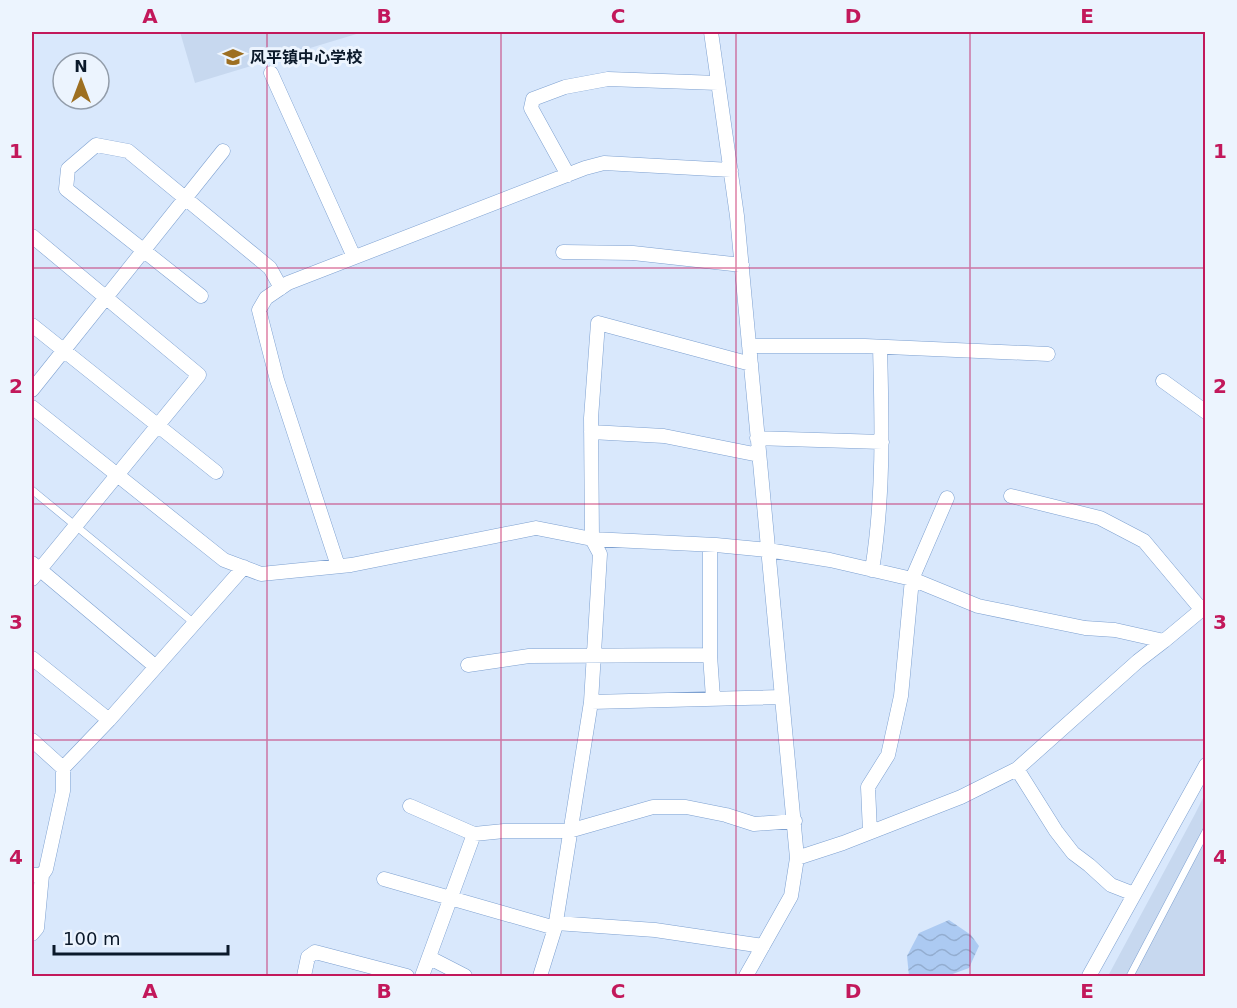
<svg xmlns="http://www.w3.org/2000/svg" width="1237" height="1008" font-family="'DejaVu Sans','Noto Sans SC',sans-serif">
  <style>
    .built { fill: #c7d8ef }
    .water { fill: url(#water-waves) }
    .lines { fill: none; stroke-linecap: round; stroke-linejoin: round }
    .service-casing { stroke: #7da0d0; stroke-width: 8 }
    .minor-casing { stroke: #7da0d0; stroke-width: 15 }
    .service { stroke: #fff; stroke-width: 7 }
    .minor { stroke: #fff; stroke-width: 14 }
    .grid { fill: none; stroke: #c2185b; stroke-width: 1.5; stroke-opacity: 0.55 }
    .labels { text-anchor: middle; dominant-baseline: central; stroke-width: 6; stroke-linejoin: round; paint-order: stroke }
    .poi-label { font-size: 16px; font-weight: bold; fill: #0b192a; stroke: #ecf4fe; text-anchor: start }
    .neatline { fill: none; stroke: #c2185b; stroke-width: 2 }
    .grid-label { font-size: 20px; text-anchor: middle; font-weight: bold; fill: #c2185b }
  </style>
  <defs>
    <pattern id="water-waves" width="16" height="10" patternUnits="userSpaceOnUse" patternTransform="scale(1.5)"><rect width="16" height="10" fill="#accaf2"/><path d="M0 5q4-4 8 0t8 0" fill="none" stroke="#93add0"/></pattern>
  </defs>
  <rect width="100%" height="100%" fill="#d9e8fc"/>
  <path class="built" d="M180,32H363L195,83Z
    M1205,794V976H1108L1195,814Z"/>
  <path class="water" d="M949,920L971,935L979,946L969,968L947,976H909L907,956L919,933Z"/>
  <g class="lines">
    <g class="service-casing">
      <path id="service" d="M32,490L194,623
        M1130,976L1206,831"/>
    </g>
    <g class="minor-casing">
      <path id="minor" d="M711,32L737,216L797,858L791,896L746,976
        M271,73L354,257
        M568,175L531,108L533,99L565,87L608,79L718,83
        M32,236L199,375L32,579
        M563,252L633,253L742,265
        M201,296L66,189L68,169L96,145L128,151L270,268L281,288
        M32,325L216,472
        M749,346H865L1048,354
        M1163,381L1206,412
        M32,390L223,151
        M32,407L224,560L261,574L351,565L536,528L592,539L716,545L768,550L830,560L912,579L978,606L1085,628L1115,630L1164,641
        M591,432L664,436L759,455
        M757,438L882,442
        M1011,496L1100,518L1144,541L1201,609
        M710,545V655L713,698
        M32,563L156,667
        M338,566L277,380L259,310L266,298L288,283L585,168L604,163L731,170
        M872,570C884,496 882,422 880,347
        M32,658L109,720
        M468,665L529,656L710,655
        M591,702L782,697
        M32,740L63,768L109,720L244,567
        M1017,769L1056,831L1073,853L1089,865L1111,885L1134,894
        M410,806L474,834L504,831H569L653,807H686L726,815L754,824L795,821
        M870,832L868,787L888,755L901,696L912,579L947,498
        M797,858L843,843L961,797L1017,769L1138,661L1164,641L1206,606
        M32,875H42L46,869L63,791V768
        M384,879L555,928
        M556,923L655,930L763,946
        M32,934L37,928L42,875
        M430,958L465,976
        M304,976L308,957L315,952L407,976
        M422,976L474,834
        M540,976L555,928L591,702L600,554L592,539L591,418L598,323L751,364
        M1089,976L1206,765"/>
    </g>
    <use href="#service" class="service"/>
    <use href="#minor" class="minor"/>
  </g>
  <path class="grid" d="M267,32V976M501,32V976M736,32V976M970,32V976M32,268H1206M32,504H1206M32,740H1206"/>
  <defs>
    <g id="school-bare" transform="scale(1.62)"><path d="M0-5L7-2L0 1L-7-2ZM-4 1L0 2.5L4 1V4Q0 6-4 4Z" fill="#9d6f21" stroke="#ecf4fe" stroke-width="2.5" paint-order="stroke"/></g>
  </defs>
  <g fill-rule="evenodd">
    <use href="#school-bare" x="233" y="57"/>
  </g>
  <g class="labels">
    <g class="poi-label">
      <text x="250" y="57">风平镇中心学校</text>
    </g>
  </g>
  <rect width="1237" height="1008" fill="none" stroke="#ecf4fe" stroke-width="66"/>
  <g transform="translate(81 81)"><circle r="28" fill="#ecf4fe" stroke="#929ca9" stroke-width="1.5"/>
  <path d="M0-4.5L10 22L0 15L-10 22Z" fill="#9d6f21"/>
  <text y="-9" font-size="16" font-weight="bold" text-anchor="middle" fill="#0b192a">N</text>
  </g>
  <path d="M54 945v9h174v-9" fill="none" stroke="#0b192a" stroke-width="3"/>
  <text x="63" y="945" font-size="18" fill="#0b192a" stroke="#ecf4fe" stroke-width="4.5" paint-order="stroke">100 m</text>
  <rect x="33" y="33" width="1171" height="942" class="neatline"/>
  <g class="grid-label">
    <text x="150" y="23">A</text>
    <text x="384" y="23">B</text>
    <text x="618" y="23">C</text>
    <text x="853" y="23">D</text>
    <text x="1087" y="23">E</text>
    <text x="16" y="158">1</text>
    <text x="1220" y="158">1</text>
    <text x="16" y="393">2</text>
    <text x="1220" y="393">2</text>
    <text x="16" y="629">3</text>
    <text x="1220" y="629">3</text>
    <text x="16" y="864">4</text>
    <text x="1220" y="864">4</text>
    <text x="150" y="998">A</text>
    <text x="384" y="998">B</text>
    <text x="618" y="998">C</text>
    <text x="853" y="998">D</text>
    <text x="1087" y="998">E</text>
  </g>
</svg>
